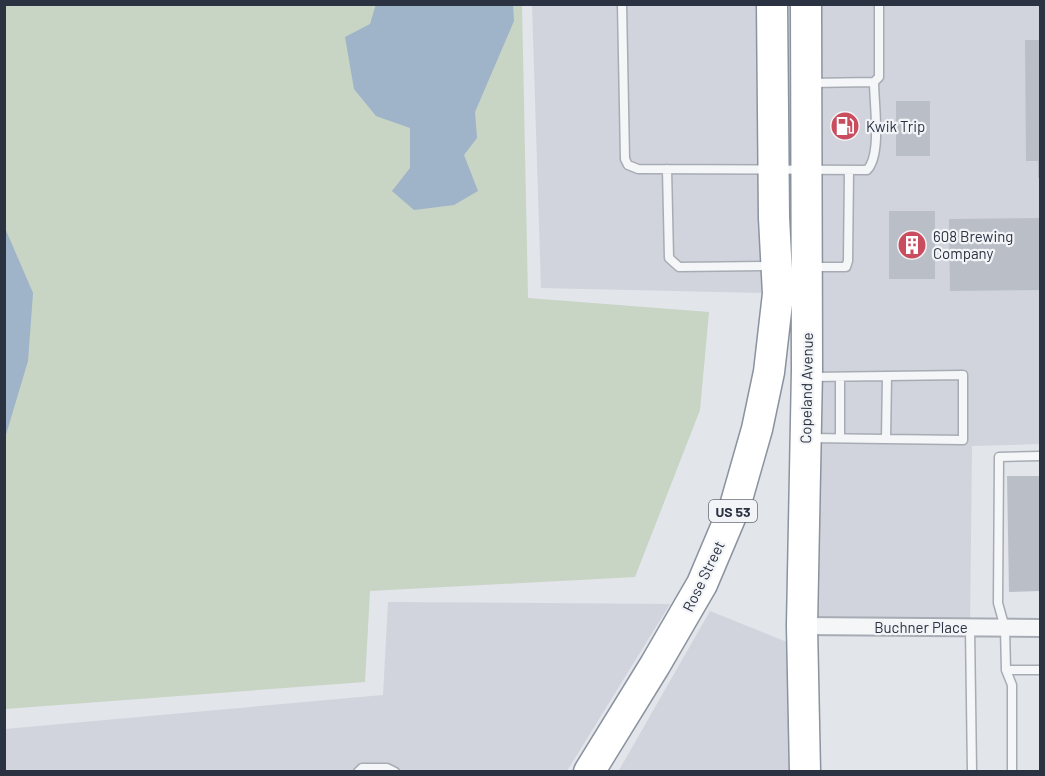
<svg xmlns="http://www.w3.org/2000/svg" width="1045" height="776" font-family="Barlow,sans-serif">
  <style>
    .built { fill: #d1d4dc }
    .green { fill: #c8d4c4 }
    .water { fill: #9fb3c9 }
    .building { fill: #babfc7 }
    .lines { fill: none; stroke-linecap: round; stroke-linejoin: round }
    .lane-casing { stroke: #a7acb4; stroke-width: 11 }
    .street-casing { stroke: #a7acb4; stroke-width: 20 }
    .highway-casing { stroke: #8a93a0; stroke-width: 33 }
    .lane { stroke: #f5f6f8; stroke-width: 8 }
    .street { stroke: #f5f6f8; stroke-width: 16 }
    .highway { stroke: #fff; stroke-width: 30 }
    .labels { text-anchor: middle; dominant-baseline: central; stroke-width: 4.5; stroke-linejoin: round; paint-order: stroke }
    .shield { fill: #f2f4f7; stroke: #676d78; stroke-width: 1.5 }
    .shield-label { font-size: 14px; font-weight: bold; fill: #2b3342 }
    .poi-label { font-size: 15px; fill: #2b3342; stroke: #f2f4f7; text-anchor: start }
    .street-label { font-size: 15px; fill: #2b3342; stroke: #f2f4f7 }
  </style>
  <rect width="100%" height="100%" fill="#e2e5ea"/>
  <path class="built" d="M532,5H1040V444L972,446L970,628L802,626L810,294L541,288Z
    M388,602L670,604L567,771L5,772V729L383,695Z
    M710,611L802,648L805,771L618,772Z"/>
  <path class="green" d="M5,5H522L528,298L709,312L700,410L635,577L370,591L365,682L5,709Z"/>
  <path class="water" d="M376,4L513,5L514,21L475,112L477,138L464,155L478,191L454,205L414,210L392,191L410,168V128L376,116L354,89L345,37L370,24Z
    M5,228L33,293L28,361L5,438Z"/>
  <path class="building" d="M1025,40H1040V178H1038V161H1026Z
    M896,101H930V156H896Z
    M889,211H935V279H889Z
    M1040,218V290L950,291L949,219Z
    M1007,476H1040V591L1009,592Z"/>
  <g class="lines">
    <g class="lane-casing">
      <path id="lane" d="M622,4L625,159L628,165L638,169L867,170C882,155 874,104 874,82
        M810,83L874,82L879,77V4
        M667,169L669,258L679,267L771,266
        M811,267H846L848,261L849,170
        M840,377V438
        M809,438L963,440V375L812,377
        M886,439L887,376
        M1040,456L999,457L998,603L1005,628L1006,670H1040
        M970,628L972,772
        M1006,670L1012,685V772
        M358,772L362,768H387L395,772"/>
    </g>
    <g class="street-casing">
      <path id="street" d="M802,626L1040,628"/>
    </g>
    <g class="highway-casing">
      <path id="highway" d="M589,772L655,665L702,584L735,506L757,429L769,372L778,294L774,218L772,4
        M805,772L802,626L807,370L806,4"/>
    </g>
    <use href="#lane" class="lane"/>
    <use href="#street" class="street"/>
    <use href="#highway" class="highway"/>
  </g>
  <defs>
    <g id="fuel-disc" transform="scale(1.5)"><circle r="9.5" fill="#ca4d5f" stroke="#f2f4f7"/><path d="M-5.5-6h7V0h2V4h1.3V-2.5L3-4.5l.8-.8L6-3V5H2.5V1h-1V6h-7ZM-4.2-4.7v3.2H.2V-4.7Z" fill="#fff"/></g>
    <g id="building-disc" transform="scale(1.5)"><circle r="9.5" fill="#ca4d5f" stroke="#f2f4f7"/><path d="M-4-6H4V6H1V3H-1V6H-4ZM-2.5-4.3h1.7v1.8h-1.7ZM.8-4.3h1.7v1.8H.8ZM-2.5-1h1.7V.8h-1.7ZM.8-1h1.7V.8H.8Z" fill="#fff"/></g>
  </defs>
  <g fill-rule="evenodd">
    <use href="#fuel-disc" x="845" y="126"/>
    <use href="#building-disc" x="912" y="245"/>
  </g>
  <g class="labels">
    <rect class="shield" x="709" y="500" width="48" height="22" rx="4.5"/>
    <g class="shield-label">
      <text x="733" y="511">US 53</text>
    </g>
    <g class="poi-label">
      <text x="866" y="126">Kwik Trip</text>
      <text x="933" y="236">608 Brewing<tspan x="933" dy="17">Company</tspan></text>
    </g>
    <g class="street-label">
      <text transform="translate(806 388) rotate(-89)">Copeland Avenue</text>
      <text transform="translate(703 576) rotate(-64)">Rose Street</text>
      <text x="921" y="627">Buchner Place</text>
    </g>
  </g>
  <rect width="1045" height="776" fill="none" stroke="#2b3342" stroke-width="12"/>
</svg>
